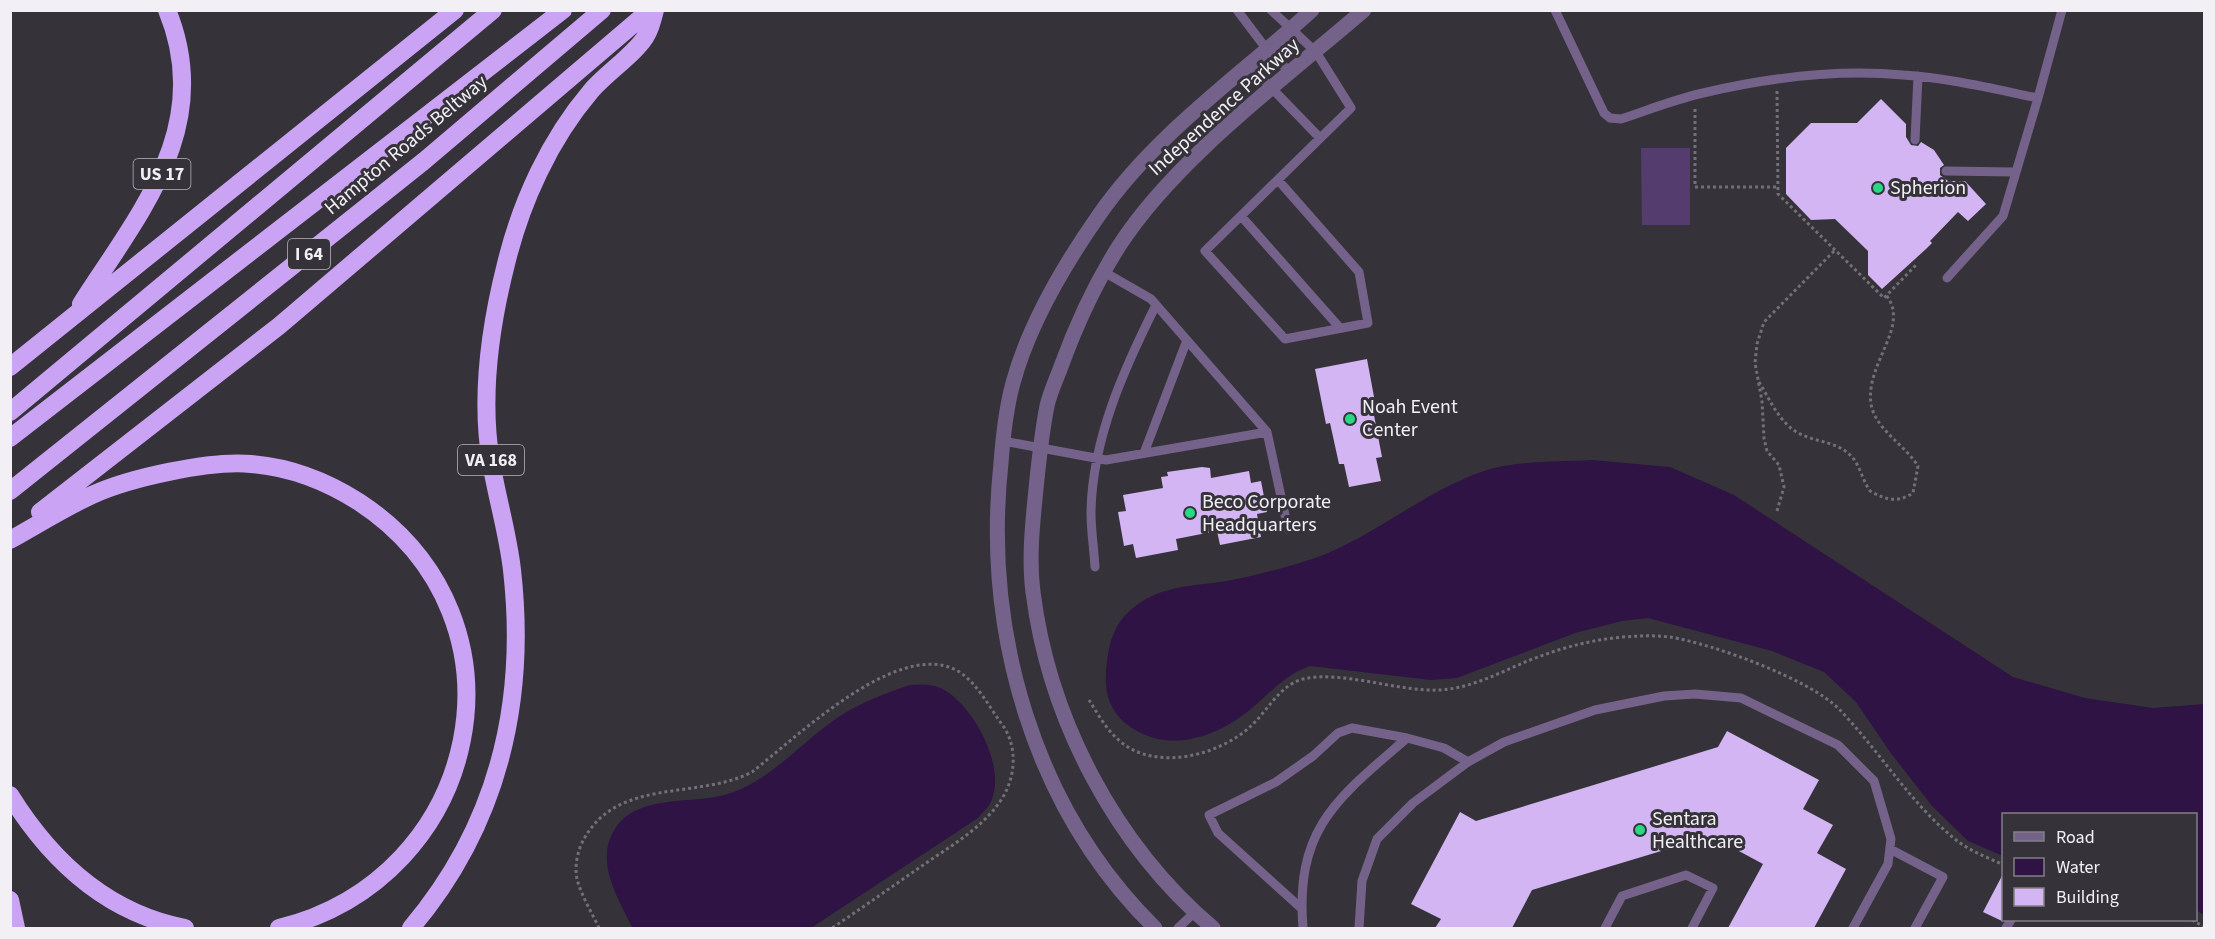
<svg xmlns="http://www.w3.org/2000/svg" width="2215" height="939" font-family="'Source Sans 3',sans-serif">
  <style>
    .green { fill: #553c6e }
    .water { fill: #2e1344 }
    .building { fill: #d2b5f2 }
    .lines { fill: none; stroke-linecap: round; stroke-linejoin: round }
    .path { stroke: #727076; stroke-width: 3; stroke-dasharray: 3 3; stroke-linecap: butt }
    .lane { stroke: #75628b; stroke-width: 9 }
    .street { stroke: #75628b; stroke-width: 15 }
    .highway { stroke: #cba3f5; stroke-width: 18 }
    .poi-dot { fill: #29d885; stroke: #353339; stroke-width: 2 }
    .labels { text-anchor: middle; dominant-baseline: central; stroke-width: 6; stroke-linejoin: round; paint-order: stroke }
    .shield { fill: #353339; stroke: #b9b7bc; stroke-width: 1.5 }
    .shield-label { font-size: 18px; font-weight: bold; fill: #f2f0f4 }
    .street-label { font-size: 20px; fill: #f2f0f4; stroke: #353339 }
    .poi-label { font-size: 20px; fill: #f2f0f4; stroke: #353339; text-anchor: start }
  </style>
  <rect width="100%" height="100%" fill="#353339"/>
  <path class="green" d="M1641,148H1690V225H1642Z"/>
  <path class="water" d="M1592,460L1670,467L1734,495L2013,677L2085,698L2153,708L2204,704V915L2196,910V814H2004L2003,856L1968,841L1932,806L1890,752L1856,702L1824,672L1772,651L1648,618L1622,621L1575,633L1457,678L1431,680L1310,666C1286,674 1271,692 1252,708C1219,736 1171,754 1132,728C1112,715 1104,696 1106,671C1109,640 1114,620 1141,602C1169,584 1200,586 1232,580C1263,573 1299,565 1328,553C1382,530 1428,490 1484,471C1517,460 1558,462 1592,460Z
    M910,685C922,684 936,684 946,691C975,709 1005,766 992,799C990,806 983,812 978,818L811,928L632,927C618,898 594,861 615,829C638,793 692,805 728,794C772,780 802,741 840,716C860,703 888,692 910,685Z"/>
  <path class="building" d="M1881,99L1906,124V137L1911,145L1918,146L1921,142L1934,150L1944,165L1940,168V175L1948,181H1965L1986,204L1968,221L1958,212L1930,241L1932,243L1926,249L1882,289L1868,275V251L1835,219L1811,220L1786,194V148L1811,123H1857Z
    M1367,359L1377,413L1374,415L1382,457L1376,458L1381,481L1349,487L1344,464H1339L1330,423L1326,424L1315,369Z
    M1202,467L1210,468L1211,478L1249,471L1251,483L1261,481L1267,512L1257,514L1261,537L1220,545L1217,531L1176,539L1178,550L1136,558L1133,544L1124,546L1118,512L1126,511L1123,495L1163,488L1161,477L1168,476L1167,472Z
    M1727,731L1819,780L1803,809L1833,825L1817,853L1846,869L1814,928H1728L1763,864L1711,836L1532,890L1512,928H1435L1441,919L1411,904L1460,812L1476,821L1718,747Z
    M2004,872V919L2002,921L1983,912Z"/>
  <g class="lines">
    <path class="path" d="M1777,91L1778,194L1884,298L1917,264
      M1695,109V187H1777
      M1759,382C1769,398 1778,420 1795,431C1813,443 1838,440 1853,458C1860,467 1863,481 1870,491C1886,500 1898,503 1913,493L1918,466C1905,445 1875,429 1871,404C1865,363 1911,326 1886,295
      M1777,511L1784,487L1779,465L1767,451L1764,438L1762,401L1755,363L1757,344L1764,322L1835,250
      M1089,700C1098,714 1107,731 1121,742C1157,772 1221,755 1252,725C1268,710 1280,685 1303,679C1342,670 1398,692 1440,690C1472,688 1501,672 1530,660C1561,648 1590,640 1623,637C1639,636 1654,635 1670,637C1713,644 1810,679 1840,710C1880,752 1911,804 1956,840C1970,851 1988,858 2004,865
      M2192,920L2204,927
      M599,928C592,913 581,895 577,879C574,867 578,849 584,839C618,777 698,800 752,772C797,737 894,642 954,669C975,679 988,705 1001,723C1019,746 1016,780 999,803C981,828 954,844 929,861C897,883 865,906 832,928"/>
    <path class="lane" d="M1237,10L1268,51L1291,73
      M1271,10L1316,52L1351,108L1205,251L1285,339L1368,323L1359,272L1278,180
      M1555,10L1604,113L1610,118L1621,119C1648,110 1676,99 1703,93C1767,78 1838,69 1903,75C1949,78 1994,89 2038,98L2062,10
      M1250,66L1320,138
      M1915,140L1918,76
      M1946,171L2015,172
      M1241,216L1340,328
      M1947,278L2003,216L2038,98
      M1267,432L1288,529
      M1003,441L1106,460L1267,432L1151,299L1104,272
      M1144,453L1187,340
      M1095,567C1094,549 1091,531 1091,513C1092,439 1124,369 1156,305
      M1890,849L1943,877L1915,928
      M1301,908L1218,833L1209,815L1276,782L1313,756L1338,733L1352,728L1407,738L1444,748L1468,762
      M1178,928L1195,912
      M1303,928C1295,827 1338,798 1407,738
      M1359,928L1362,881L1377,839L1413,803L1468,762L1504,742L1595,710L1664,696L1695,694L1741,698L1838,745L1874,781L1891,839L1888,864L1853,928
      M1605,928L1622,896L1686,875L1713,888L1692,928
      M2006,928L2011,920"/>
    <path class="street" d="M1155,928C1033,808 983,631 1001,463C1003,437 1006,408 1013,383C1029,324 1064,265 1099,215C1155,134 1240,76 1312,10
      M1213,928C1115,845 1049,719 1033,592C1029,561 1032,529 1035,499C1038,468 1041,436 1047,406C1050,392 1057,378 1062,364C1077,323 1095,284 1119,246C1175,159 1284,79 1364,10"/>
    <path class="highway" d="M81,304C140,212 215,126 167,10
      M10,367L455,10
      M10,412L493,10
      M10,438L563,10
      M10,491L424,161L602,10
      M40,512L279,326L650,10
      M10,540C37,525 64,508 92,495C129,478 210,460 251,464C290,467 326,481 359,502C537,619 482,878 279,928
      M10,795C51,861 107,913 185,928
      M10,900L16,928
      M411,928C498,825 527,702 512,570C508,534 497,498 491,462C480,397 490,327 506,264C521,202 550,139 591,91C605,74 639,51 647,34C651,27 653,18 655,10"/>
  </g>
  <g class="poi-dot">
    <circle cx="1878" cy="188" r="6"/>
    <circle cx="1350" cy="419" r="6"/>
    <circle cx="1190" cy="513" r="6"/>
    <circle cx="1640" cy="830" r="6"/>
  </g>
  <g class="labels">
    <g class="shield">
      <rect x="133.5" y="159" width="57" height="30" rx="4.5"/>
      <rect x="288" y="239" width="42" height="30" rx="4.5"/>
      <rect x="458" y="445" width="66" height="30" rx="4.5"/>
    </g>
    <g class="shield-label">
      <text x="162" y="174">US 17</text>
      <text x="309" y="254">I 64</text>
      <text x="491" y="460">VA 168</text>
    </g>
    <g class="street-label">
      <text transform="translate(1224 107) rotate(-42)">Independence Parkway</text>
      <text transform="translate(406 145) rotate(-40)">Hampton Roads Beltway</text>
    </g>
    <g class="poi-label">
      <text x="1890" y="188">Spherion</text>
      <text x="1362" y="407">Noah Event<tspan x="1362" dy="23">Center</tspan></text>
      <text x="1202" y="502">Beco Corporate<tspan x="1202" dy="23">Headquarters</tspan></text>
      <text x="1652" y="819">Sentara<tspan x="1652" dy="23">Healthcare</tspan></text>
    </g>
  </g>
  <rect width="2215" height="939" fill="none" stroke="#f2f0f4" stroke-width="24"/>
  <rect x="2002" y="813" width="195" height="108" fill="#353339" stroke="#817f84" stroke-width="1.5"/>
  <rect x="2014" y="832" width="30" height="9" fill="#75628b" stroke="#817f84" stroke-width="1.5"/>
  <text x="2056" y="843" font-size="18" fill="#f2f0f4">Road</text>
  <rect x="2014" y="858" width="30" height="18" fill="#2e1344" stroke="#817f84" stroke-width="1.5"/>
  <text x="2056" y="873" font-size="18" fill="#f2f0f4">Water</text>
  <rect x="2014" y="888" width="30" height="18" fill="#d2b5f2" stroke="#817f84" stroke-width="1.5"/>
  <text x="2056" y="903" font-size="18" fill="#f2f0f4">Building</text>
</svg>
